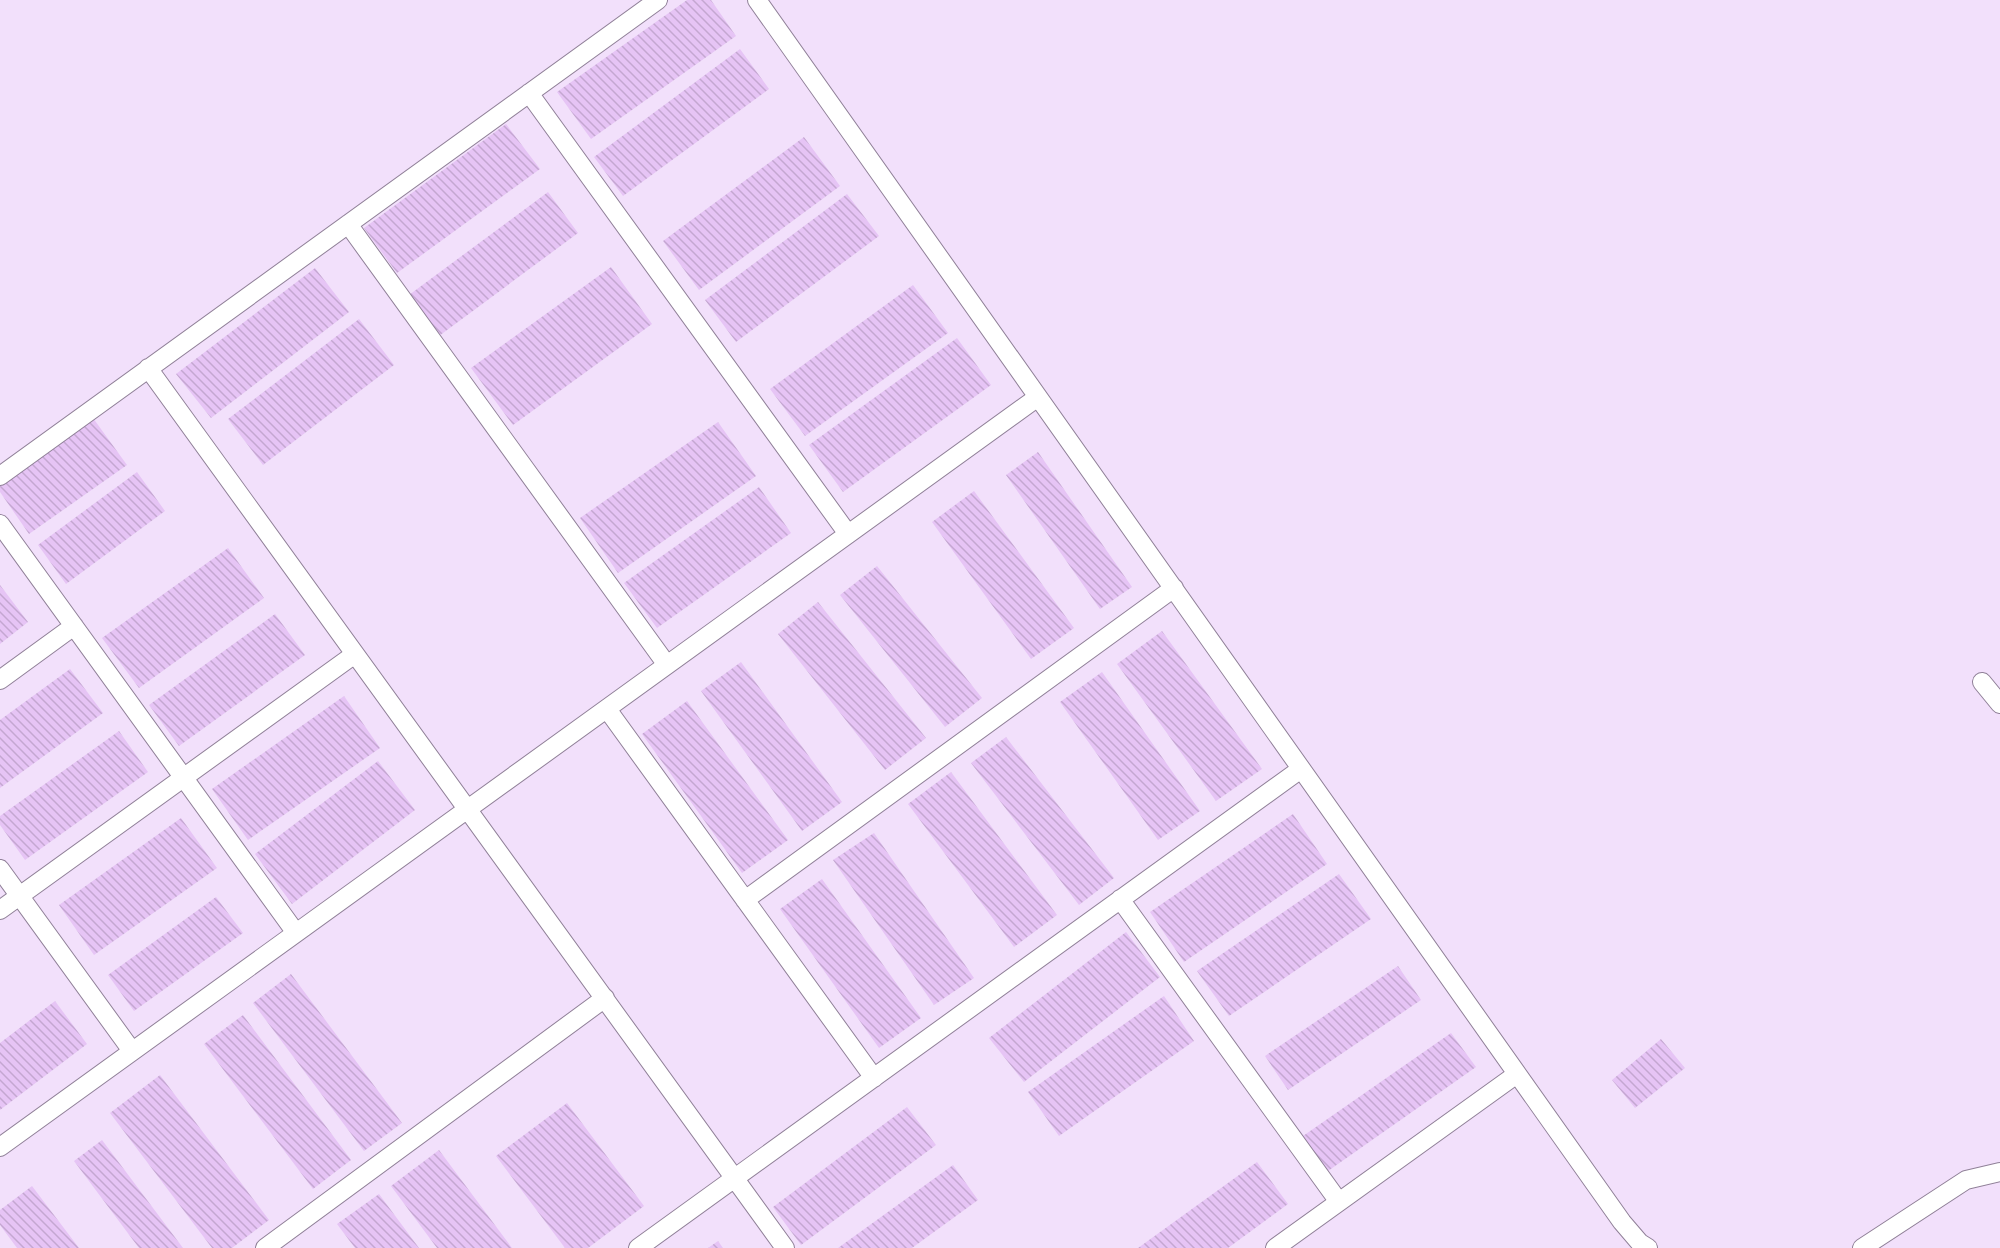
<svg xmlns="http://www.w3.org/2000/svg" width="2000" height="1248" font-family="'Nunito Sans',sans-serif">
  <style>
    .building { fill: url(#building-back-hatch) }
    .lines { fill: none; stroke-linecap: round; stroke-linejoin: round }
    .lane-casing { stroke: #908098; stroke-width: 20 }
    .lane { stroke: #fff; stroke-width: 18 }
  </style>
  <defs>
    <pattern id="building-back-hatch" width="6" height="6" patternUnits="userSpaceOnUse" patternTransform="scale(1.5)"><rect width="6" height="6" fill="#e6c4f5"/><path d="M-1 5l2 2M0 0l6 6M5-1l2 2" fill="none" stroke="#c4a7d1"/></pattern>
  </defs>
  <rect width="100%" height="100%" fill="#f2e0fb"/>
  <path class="building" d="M687,0H711L736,36L591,139L557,92Z
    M740,49L769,89L623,196L594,157Z
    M506,124L540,169L397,273L364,228Z
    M804,137L840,186L699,290L663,241Z
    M548,192L578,233L439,336L409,295Z
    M847,194L879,236L736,342L705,300Z
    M611,267L652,324L513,425L471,368Z
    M315,268L349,312L211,418L176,374Z
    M913,285L948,333L805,436L770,389Z
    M359,319L394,365L263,465L228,419Z
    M957,338L991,385L843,492L809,445Z
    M93,418L127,465L29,534L0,492V484Z
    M718,422L756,476L618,573L580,518Z
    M1038,452L1132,587L1100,609L1006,475Z
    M137,472L165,511L66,584L38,545Z
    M759,487L791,533L657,628L624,583Z
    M974,491L1074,628L1031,659L932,522Z
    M228,548L264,598L139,688L102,638Z
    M877,566L982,698L945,727L840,595Z
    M0,585L28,622L0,644Z
    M818,602L926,738L885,770L778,634Z
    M275,614L305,655L179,746L149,705Z
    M1162,631L1262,769L1216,801L1117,664Z
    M741,662L842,802L802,831L701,691Z
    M70,669L103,713L0,788V720Z
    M1102,672L1200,811L1158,840L1060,702Z
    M344,696L380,748L248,840L212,789Z
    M687,701L788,840L742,873L642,734Z
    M119,731L148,772L25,860L0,825V816Z
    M1006,737L1114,878L1079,905L971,763Z
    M378,761L415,810L292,904L255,854Z
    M951,772L1057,915L1014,947L908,804Z
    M1293,814L1327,864L1184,962L1150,912Z
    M181,818L217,868L94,955L59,905Z
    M874,833L974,978L934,1005L833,860Z
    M1339,874L1371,919L1229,1016L1197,971Z
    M822,879L921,1018L879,1048L780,909Z
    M216,897L243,933L134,1011L108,975Z
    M1126,932L1160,977L1024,1082L989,1038Z
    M1398,966L1421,1000L1288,1090L1265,1056Z
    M291,974L402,1123L364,1151L253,1003Z
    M1164,996L1194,1041L1059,1136L1028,1092Z
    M55,1001L87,1044L0,1110V1043Z
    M243,1015L351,1160L313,1189L204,1044Z
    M1451,1033L1476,1067L1328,1171L1303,1136Z
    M1661,1039L1685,1068L1635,1108L1612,1080Z
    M160,1075L269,1220L232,1248H212L110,1113Z
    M567,1103L644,1206L588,1248H565L496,1156Z
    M907,1107L936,1145L801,1245L773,1207Z
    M102,1140L183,1248H139L74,1161Z
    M439,1150L512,1248H437L391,1186Z
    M1257,1162L1288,1204L1228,1248H1138Z
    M953,1165L978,1200L912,1248H838Z
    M32,1186L79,1248H17L0,1225V1210Z
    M379,1194L419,1248H355L337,1224Z
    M718,1241L723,1248H708Z"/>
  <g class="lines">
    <g class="lane-casing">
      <path id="lane" d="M757,0L1622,1222L1640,1243L1648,1248
        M529,93L848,534
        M348,224L667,665
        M148,368L785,1248
        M0,476L658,0
        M0,524L296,933
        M0,680L74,626
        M1982,682L2000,704
        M607,709L874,1078
        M0,869L132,1051
        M1120,899L1339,1202
        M745,900L1174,588
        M0,910L355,654
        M0,1147L1038,397
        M265,1248L605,998
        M638,1248L1301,769
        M1275,1248L1517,1074
        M1862,1248L1966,1180L2000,1172"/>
    </g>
    <use href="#lane" class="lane"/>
  </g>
</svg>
